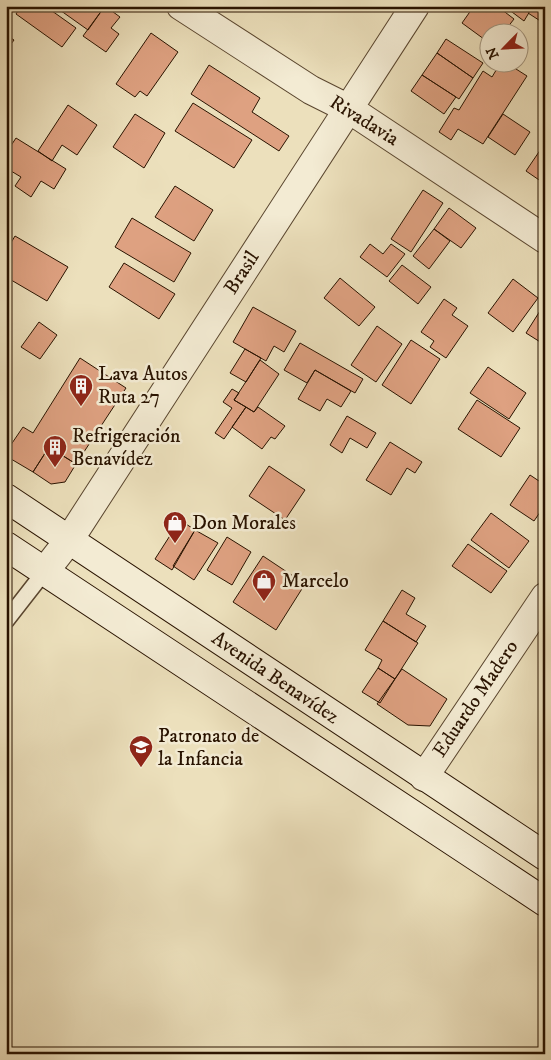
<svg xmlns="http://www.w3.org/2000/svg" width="551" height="1060" font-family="'IM FELL DW Pica',serif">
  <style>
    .building { fill: #dea181; stroke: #291300 }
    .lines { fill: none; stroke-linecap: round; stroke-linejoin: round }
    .service-casing { stroke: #5a462f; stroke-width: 18 }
    .minor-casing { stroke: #5a462f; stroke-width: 30 }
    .secondary-casing { stroke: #291300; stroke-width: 30 }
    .service { stroke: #f3ebd3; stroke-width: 15 }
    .minor { stroke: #f3ebd3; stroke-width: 28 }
    .secondary { stroke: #f3ebd3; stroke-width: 28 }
    .labels { text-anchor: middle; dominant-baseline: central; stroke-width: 5; stroke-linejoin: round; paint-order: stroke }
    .street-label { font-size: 20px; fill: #291300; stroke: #f3ebd3 }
    .poi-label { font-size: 20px; fill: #291300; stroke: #f3ebd3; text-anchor: start }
  </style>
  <rect width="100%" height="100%" fill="#ece0bc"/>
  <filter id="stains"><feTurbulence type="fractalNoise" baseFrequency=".004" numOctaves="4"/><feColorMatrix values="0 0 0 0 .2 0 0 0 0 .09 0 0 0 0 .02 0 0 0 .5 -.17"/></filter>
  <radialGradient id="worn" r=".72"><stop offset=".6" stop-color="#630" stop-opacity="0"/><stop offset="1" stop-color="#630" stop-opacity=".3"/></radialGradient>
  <path class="building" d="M21,6H45L76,28L62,47L16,14Z
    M58,6H105L88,30L57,8Z
    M105,6L120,17L111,28L119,34L106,52L83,36Z
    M474,6H497L514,19L504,32H488V42L462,23Z
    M504,6H533L524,21Z
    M533,6H545V24L528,13Z
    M151,33L178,52L147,96L140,91L135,97L116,84Z
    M6,35L14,40L6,51Z
    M446,39L483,63L473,78L437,53Z
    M437,53L473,78L459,99L422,75Z
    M501,62H505L527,76L483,144L458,129L451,140L439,132L454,108L459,110L483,71L492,77Z
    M209,65L260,98L252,112L289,136L279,151L191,94Z
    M422,75L456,97L444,114L411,91Z
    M193,103L252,140L234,168L175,131Z
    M68,105L97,125L77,155L62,145L52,161L38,151Z
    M135,114L165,133L144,168L113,147Z
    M503,114L530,132L515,155L488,137Z
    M16,138L66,169L54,189L41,181L31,197L15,186L21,177L6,168V153Z
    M545,143V184L526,171Z
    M175,186L213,210L194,241L155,217Z
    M423,190L443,203L411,252L391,239Z
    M449,208L476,228L461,248L434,229Z
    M132,218L191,253L174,282L115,247Z
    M434,229L450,241L429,269L413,256Z
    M15,236L68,267L47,301L6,277V251Z
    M370,244L383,254L391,244L405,254L387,277L360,257Z
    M124,263L175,294L159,319L109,287Z
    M402,265L431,287L418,304L389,281Z
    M340,278L375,307L359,326L324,298Z
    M513,279L538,298L513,332L488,313Z
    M444,299L457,308L452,315L468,326L446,358L430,347L434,341L421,332Z
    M545,303V345L526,333Z
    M253,307L296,331L284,352L274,346L266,361L233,342Z
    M39,322L57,335L40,359L21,347Z
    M377,326L402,344L376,382L351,365Z
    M411,340L440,359L411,404L382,385Z
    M300,343L363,379L355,393L315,370L307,383L284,370Z
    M245,349L261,358L246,382L230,373Z
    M80,358L126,388L76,464L49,447L33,472L6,456V452L23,427L33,433Z
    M260,360L279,374L254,412L234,400Z
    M488,367L526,393L509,419L470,393Z
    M315,370L351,391L341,407L327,399L320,411L298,399Z
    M232,389L239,393L234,400L246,407L224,439L215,433L232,408L223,402Z
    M477,400L520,428L501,457L458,429Z
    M246,407L254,412L258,407L285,426L275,439L271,437L262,449L232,427Z
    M347,416L376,433L367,448L350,438L342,453L330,445Z
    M390,442L422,462L415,473L407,468L391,495L366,480Z
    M49,447L76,464L65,482L51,484L33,472Z
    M269,466L305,490L285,520L249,496Z
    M530,475L545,485V505L534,521L510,505Z
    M491,513L529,541L509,568L471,540Z
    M180,520L195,530L172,570L155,559Z
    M195,530L218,543L194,580L173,566Z
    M227,537L251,552L232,585L207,570Z
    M468,544L507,571L491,593L452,566Z
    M263,556L305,584L276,630L233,602Z
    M402,590L415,598L406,614L426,626L416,642L383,621Z
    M383,621L418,643L395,679L378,668L382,660L365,650Z
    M378,668L395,679L380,703L362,692Z
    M402,669L447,699L430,726L408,725L377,704Z"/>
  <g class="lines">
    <g class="service-casing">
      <path id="service" d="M6,621L45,571"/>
    </g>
    <g class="minor-casing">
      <path id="minor" d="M181,6L311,90L349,109L545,239
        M45,571L69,540L415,6
        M424,777L545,597"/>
    </g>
    <g class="secondary-casing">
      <path id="secondary" d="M6,498L545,856
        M6,546L545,902"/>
    </g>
    <use href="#service" class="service"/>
    <use href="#minor" class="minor"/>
    <use href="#secondary" class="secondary"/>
  </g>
  <defs>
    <g id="building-pin" transform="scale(1.25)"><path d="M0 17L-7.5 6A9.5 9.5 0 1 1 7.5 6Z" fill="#8f2418" stroke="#f3ebd3"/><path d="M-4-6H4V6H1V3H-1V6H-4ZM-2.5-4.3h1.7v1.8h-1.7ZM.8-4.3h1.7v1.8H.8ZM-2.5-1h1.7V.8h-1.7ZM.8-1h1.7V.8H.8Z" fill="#fff"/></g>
    <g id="shop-pin" transform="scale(1.25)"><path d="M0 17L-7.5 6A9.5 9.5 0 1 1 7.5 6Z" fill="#8f2418" stroke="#f3ebd3"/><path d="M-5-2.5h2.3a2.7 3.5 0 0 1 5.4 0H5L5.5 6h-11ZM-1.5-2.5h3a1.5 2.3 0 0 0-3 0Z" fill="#fff"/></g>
    <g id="school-pin" transform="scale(1.25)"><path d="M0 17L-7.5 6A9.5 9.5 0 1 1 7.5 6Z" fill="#8f2418" stroke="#f3ebd3"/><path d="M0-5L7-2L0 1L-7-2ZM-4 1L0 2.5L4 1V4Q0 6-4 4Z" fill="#fff"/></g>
  </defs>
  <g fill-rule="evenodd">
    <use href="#building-pin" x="81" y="386"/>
    <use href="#building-pin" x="55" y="447"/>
    <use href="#shop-pin" x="175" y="523"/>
    <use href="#shop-pin" x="264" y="581"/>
    <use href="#school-pin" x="141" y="747"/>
  </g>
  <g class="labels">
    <g class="street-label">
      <text transform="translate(364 121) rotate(32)">Rivadavia</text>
      <text transform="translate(242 273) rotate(-57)">Brasil</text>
      <text transform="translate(275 678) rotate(34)">Avenida Benavídez</text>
      <text transform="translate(476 699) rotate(-56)">Eduardo Madero</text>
    </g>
    <g class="poi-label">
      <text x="98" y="374">Lava Autos<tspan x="98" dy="23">Ruta 27</tspan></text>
      <text x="72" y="436">Refrigeración<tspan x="72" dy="23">Benavídez</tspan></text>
      <text x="192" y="523">Don Morales</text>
      <text x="282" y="581">Marcelo</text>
      <text x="158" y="736">Patronato de<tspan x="158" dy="23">la Infancia</tspan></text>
    </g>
  </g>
  <rect width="551" height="1060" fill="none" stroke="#ece0bc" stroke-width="25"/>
  <rect x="8" y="8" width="536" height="1045" fill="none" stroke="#291300" stroke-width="2.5"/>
  <rect x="12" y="12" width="526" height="1035" fill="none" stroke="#291300"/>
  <g transform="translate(504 48) rotate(246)"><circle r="24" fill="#f3ebd3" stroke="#a2957f"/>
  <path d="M0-4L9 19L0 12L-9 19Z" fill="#8f2418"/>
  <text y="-8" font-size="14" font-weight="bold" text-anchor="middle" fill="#291300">N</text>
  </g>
  <rect width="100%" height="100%" filter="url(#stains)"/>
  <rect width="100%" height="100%" fill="url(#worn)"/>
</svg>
